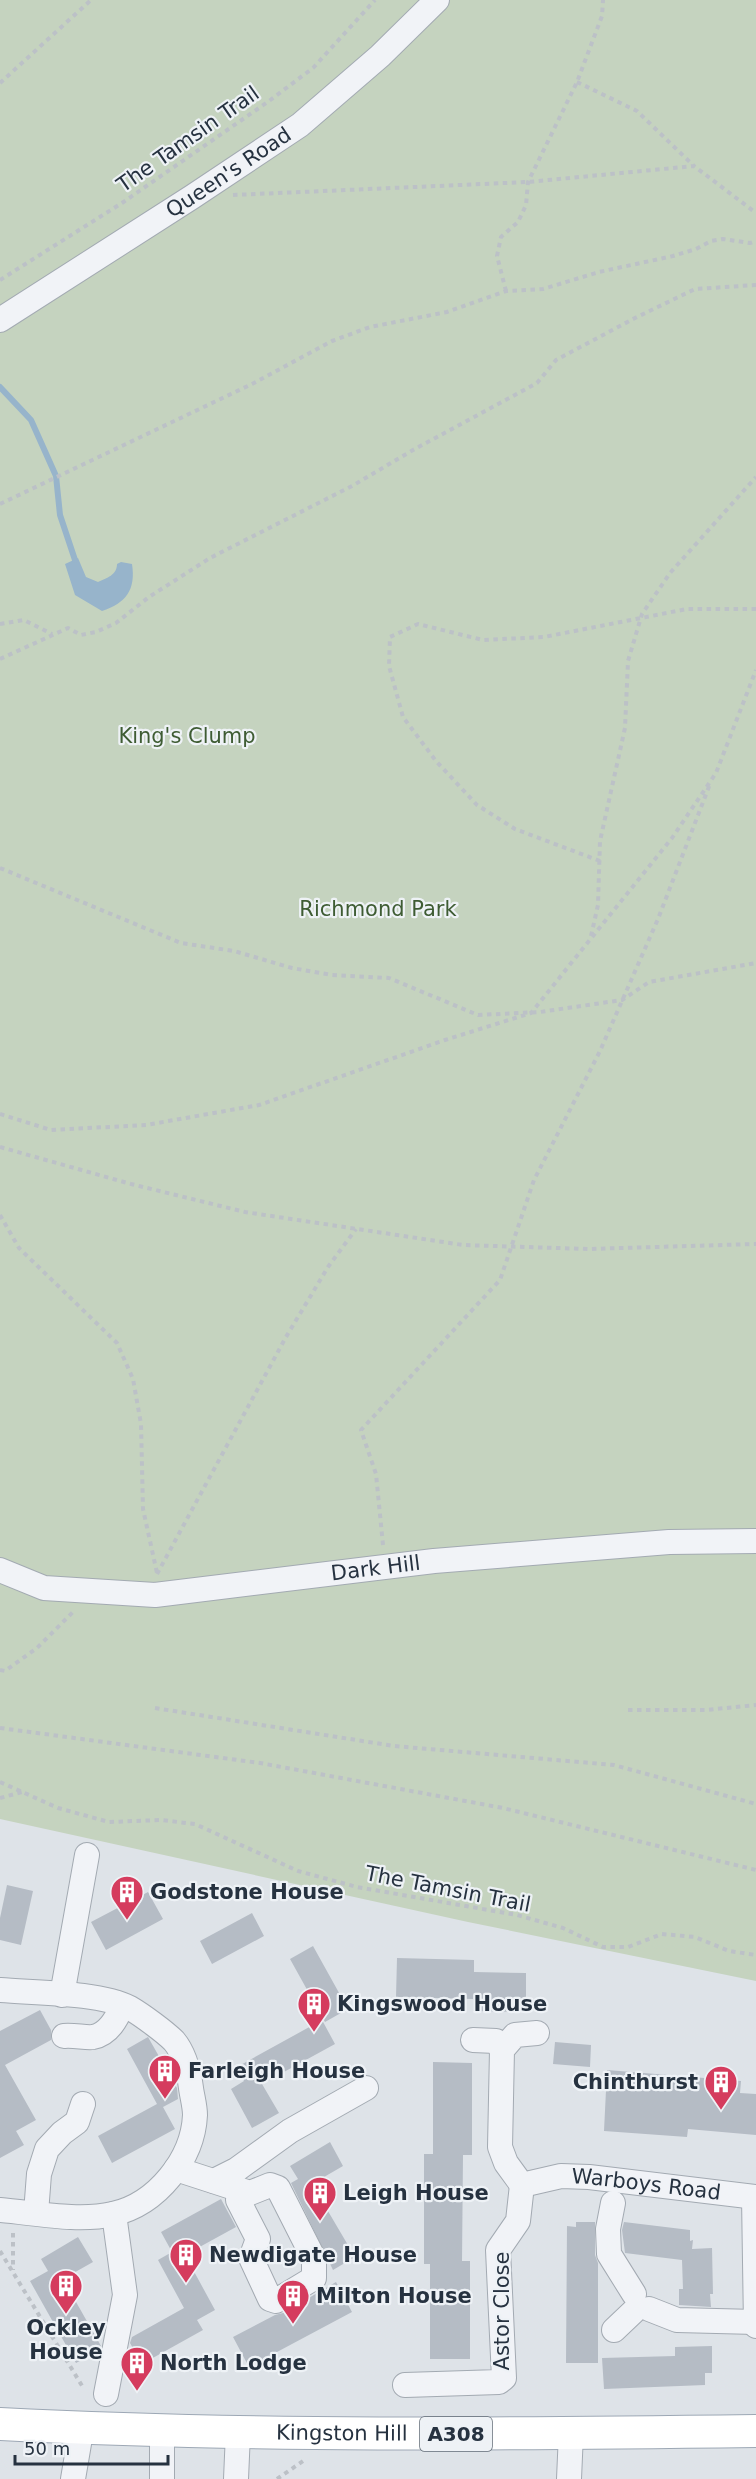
<svg xmlns="http://www.w3.org/2000/svg" width="756" height="2479" font-family="'DejaVu Sans',sans-serif">
  <style>
    .green { fill: #c5d3bf }
    .water { fill: #97b4cb }
    .lines { fill: none; stroke-linecap: round; stroke-linejoin: round }
    .stream { stroke: #97b4cb; stroke-width: 6 }
    .building { fill: #b5bcc5 }
    .minor-casing { stroke: #a3aab2; stroke-width: 26 }
    .major-casing { stroke: #9da8b5; stroke-width: 34 }
    .path { stroke: #bcc1c7; stroke-width: 4; stroke-dasharray: 4.5 4.5; stroke-linecap: butt }
    .minor { stroke: #f1f3f7; stroke-width: 24 }
    .major { stroke: #fff; stroke-width: 32 }
    .labels { text-anchor: middle; dominant-baseline: central; stroke-width: 4.5; stroke-linejoin: round; paint-order: stroke }
    .shield { fill: #eef2f6; stroke: #626c77; stroke-width: 1.5 }
    .shield-label { font-size: 20px; font-weight: bold; fill: #263240 }
    .street-label { font-size: 21px; fill: #263240; stroke: #eef2f6 }
    .park-label { font-size: 21px; fill: #3e5c33; stroke: #eef2f6 }
    .poi-label { font-size: 21px; font-weight: bold; fill: #263240; stroke: #eef2f6; text-anchor: start }
  </style>
  <rect width="100%" height="100%" fill="#dee3e8"/>
  <path class="green" d="M0,0H756V1981L468,1922L0,1819Z"/>
  <path class="water" d="M78,558L86,577L98,582C107,578 117,575 117,564L121,562L132,564C136,590 126,603 102,611L75,595L65,564Z"/>
  <g class="lines">
    <path class="stream" d="M0,387L31,420L56,476L60,515L75,560"/>
  </g>
  <path class="building" d="M7,1885L33,1891L21,1945L0,1940V1918Z
    M148,1892L163,1919L106,1950L91,1922Z
    M252,1913L264,1936L212,1964L200,1941Z
    M313,1946L348,2009L325,2022L290,1959Z
    M397,1958L474,1960V1972L526,1973V2012L473,2011V1999L396,1997Z
    M40,2010L51,2030V2040L5,2065L36,2120L16,2131L24,2145L0,2158V2031Z
    M322,2020L335,2044L262,2084L279,2113L252,2128L231,2089L244,2081L237,2067Z
    M148,2037L177,2088L178,2099L163,2107L175,2129L112,2163L98,2136L157,2104L127,2049Z
    M555,2042L591,2045L590,2067L553,2064Z
    M433,2062L472,2063V2155H463L462,2261H470V2359H430V2264H424V2154H433Z
    M607,2070L741,2081L740,2093L756,2094V2135L688,2129L687,2137L604,2131Z
    M330,2142L343,2166L312,2184L355,2257L333,2270L291,2183L298,2179L290,2166Z
    M221,2199L236,2227L185,2255L215,2310L197,2320L203,2330L142,2364L130,2343L132,2337L184,2308L158,2260L172,2252L161,2232Z
    M576,2222H595V2255L598,2263V2363H566L567,2226L576,2227Z
    M624,2222L690,2230V2241L693,2240L692,2249L712,2248L713,2294H710L711,2307L679,2305V2289H683L682,2260L625,2253L622,2230Z
    M78,2237L93,2262L63,2279L101,2346L100,2350L76,2363L30,2281L48,2271L41,2259Z
    M336,2282L352,2312L249,2367L233,2337L275,2315L283,2313Z
    M712,2346V2373H705V2385L604,2389L602,2358L675,2356V2347Z"/>
  <g class="lines">
    <g class="minor-casing">
      <g id="minor">
        <path id="s1" d="M0,320L192,197L300,125L380,56L437,0"/>
        <path id="s2" d="M0,1570L44,1588L155,1595L434,1561L669,1542L756,1541"/>
        <path d="M0,1990C35,1993 100,1992 130,2008C142,2015 165,2032 174,2041C184,2053 189,2072 191,2088C192,2096 195,2106 195,2115C193,2159 157,2204 113,2214C78,2222 36,2213 0,2210"/>
        <path d="M62,1995L87,1855"/>
        <path id="s3" d="M537,2033L515,2035L502,2050L500,2147L506,2163L522,2185L561,2176L589,2177L756,2197"/>
        <path d="M64,2036C74,2035 86,2038 93,2037C109,2034 117,2018 122,2006"/>
        <path d="M473,2040L496,2041L502,2050"/>
        <path d="M176,2169C201,2177 225,2185 250,2193L270,2185L278,2188L314,2259V2278L276,2301L270,2299L251,2258L258,2239L238,2200L239,2189"/>
        <path d="M214,2181L236,2170L290,2131L366,2088"/>
        <path d="M754,2197L756,2326"/>
        <path d="M613,2203L608,2229L609,2254L634,2294"/>
        <path d="M36,2213L39,2174L47,2149L62,2133L77,2122L83,2104"/>
        <path d="M649,2309L677,2320L756,2322"/>
        <path d="M614,2330L634,2311"/>
        <path d="M405,2385L499,2382L504,2378L498,2250L518,2221L522,2185"/>
        <path d="M106,2394L125,2295L114,2214"/>
        <path d="M73,2479L82,2426"/>
        <path d="M162,2479V2432"/>
        <path d="M236,2479L238,2433"/>
        <path d="M569,2479L571,2433"/>
      </g>
    </g>
    <g class="major-casing">
      <g id="major">
        <path id="s4" d="M0,2424C252,2437 504,2434 756,2431"/>
      </g>
    </g>
    <path class="path" d="M577,82L637,111L694,166
      M0,83L91,0
      M233,195L528,182L694,166L756,213
      M0,280L122,203L269,101L313,68L375,0
      M506,291L497,256L501,237L518,222L526,205L528,182L577,82L602,16L603,0
      M0,504L252,384L332,341L370,327L447,312L506,291L543,289L599,272L673,256L696,249L711,241L723,239L750,243L756,241
      M0,624L24,620L52,634
      M0,659L68,628L81,635L96,632L116,623L149,597L210,558L352,486L413,450L537,383L556,360L635,318L695,289L756,285
      M600,861L515,829L477,805L436,761L403,717L389,666L390,637L418,624L483,640L544,637L687,609H756
      M0,868L181,943L234,951L292,968L332,975L389,978L478,1015L540,1012L622,1000L649,982L756,963
      M591,936L598,905L600,841L625,728L628,661L642,614L670,573L756,477
      M0,1114L51,1130L146,1125L259,1105L445,1040L531,1013L672,838L716,773L756,670
      M0,1147L131,1184L245,1212L463,1245L589,1249L756,1244
      M0,1215L19,1248L117,1343L133,1379L141,1424L143,1509L157,1573
      M383,1545L376,1474L361,1430L500,1280L534,1180L600,1051L658,919L710,784
      M157,1574L286,1337L328,1267L356,1229
      M0,1670L5,1671L37,1648L73,1612
      M155,1708L394,1746L614,1765L756,1804
      M628,1710H706L756,1705
      M0,1728L260,1763L503,1808L756,1870
      M0,1782L58,1808L109,1822L161,1820L195,1824L298,1871L357,1887L517,1915L563,1928L603,1947H628L662,1934L695,1937L729,1951L756,1955
      M0,1798L22,1792
      M13,2233V2270
      M0,2251L84,2389
      M277,2479L306,2459"/>
    <use href="#minor" class="minor"/>
    <use href="#major" class="major"/>
  </g>
  <defs>
    <g id="building-pin" transform="scale(1.725)"><path d="M0 17L-7.5 6A9.5 9.5 0 1 1 7.5 6Z" fill="#d53c5e" stroke="#eef2f6"/><path d="M-4-6H4V6H1V3H-1V6H-4ZM-2.5-4.3h1.7v1.8h-1.7ZM.8-4.3h1.7v1.8H.8ZM-2.5-1h1.7V.8h-1.7ZM.8-1h1.7V.8H.8Z" fill="#fff"/></g>
  </defs>
  <g fill-rule="evenodd">
    <use href="#building-pin" x="127" y="1892"/>
    <use href="#building-pin" x="314" y="2004"/>
    <use href="#building-pin" x="165" y="2071"/>
    <use href="#building-pin" x="721" y="2082"/>
    <use href="#building-pin" x="320" y="2193"/>
    <use href="#building-pin" x="186" y="2255"/>
    <use href="#building-pin" x="66" y="2286"/>
    <use href="#building-pin" x="293" y="2296"/>
    <use href="#building-pin" x="137" y="2363"/>
  </g>
  <g class="labels">
    <rect class="shield" x="420" y="2417" width="72" height="34" rx="4.5"/>
    <g class="shield-label">
      <text x="456" y="2434">A308</text>
    </g>
    <g class="street-label">
      <text transform="translate(188 139) rotate(-35)">The Tamsin Trail</text>
      <text stroke="none"><textPath href="#s1" startOffset="272">Queen's Road</textPath></text>
      <text stroke="none"><textPath href="#s2" startOffset="381">Dark Hill</textPath></text>
      <text transform="translate(448 1889) rotate(11)">The Tamsin Trail</text>
      <text stroke="none"><textPath href="#s3" startOffset="309">Warboys Road</textPath></text>
      <text transform="translate(502 2311) rotate(-90)">Astor Close</text>
      <text stroke="none"><textPath href="#s4" startOffset="342">Kingston Hill</textPath></text>
    </g>
    <g class="park-label">
      <text x="187" y="736">King's Clump</text>
      <text x="378" y="909">Richmond Park</text>
    </g>
    <g class="poi-label">
      <text x="150" y="1892">Godstone House</text>
      <text x="337" y="2004">Kingswood House</text>
      <text x="188" y="2071">Farleigh House</text>
      <text x="698" y="2082" text-anchor="end">Chinthurst</text>
      <text x="343" y="2193">Leigh House</text>
      <text x="209" y="2255">Newdigate House</text>
      <text x="316" y="2296">Milton House</text>
      <text x="66" y="2328" text-anchor="middle">Ockley<tspan x="66" dy="24">House</tspan></text>
      <text x="160" y="2363">North Lodge</text>
    </g>
  </g>
  <path d="M15 2455v9h153v-9" fill="none" stroke="#263240" stroke-width="3"/>
  <text x="24" y="2455" font-size="18" fill="#263240" stroke="#eef2f6" stroke-width="4.5" paint-order="stroke">50 m</text>
</svg>
